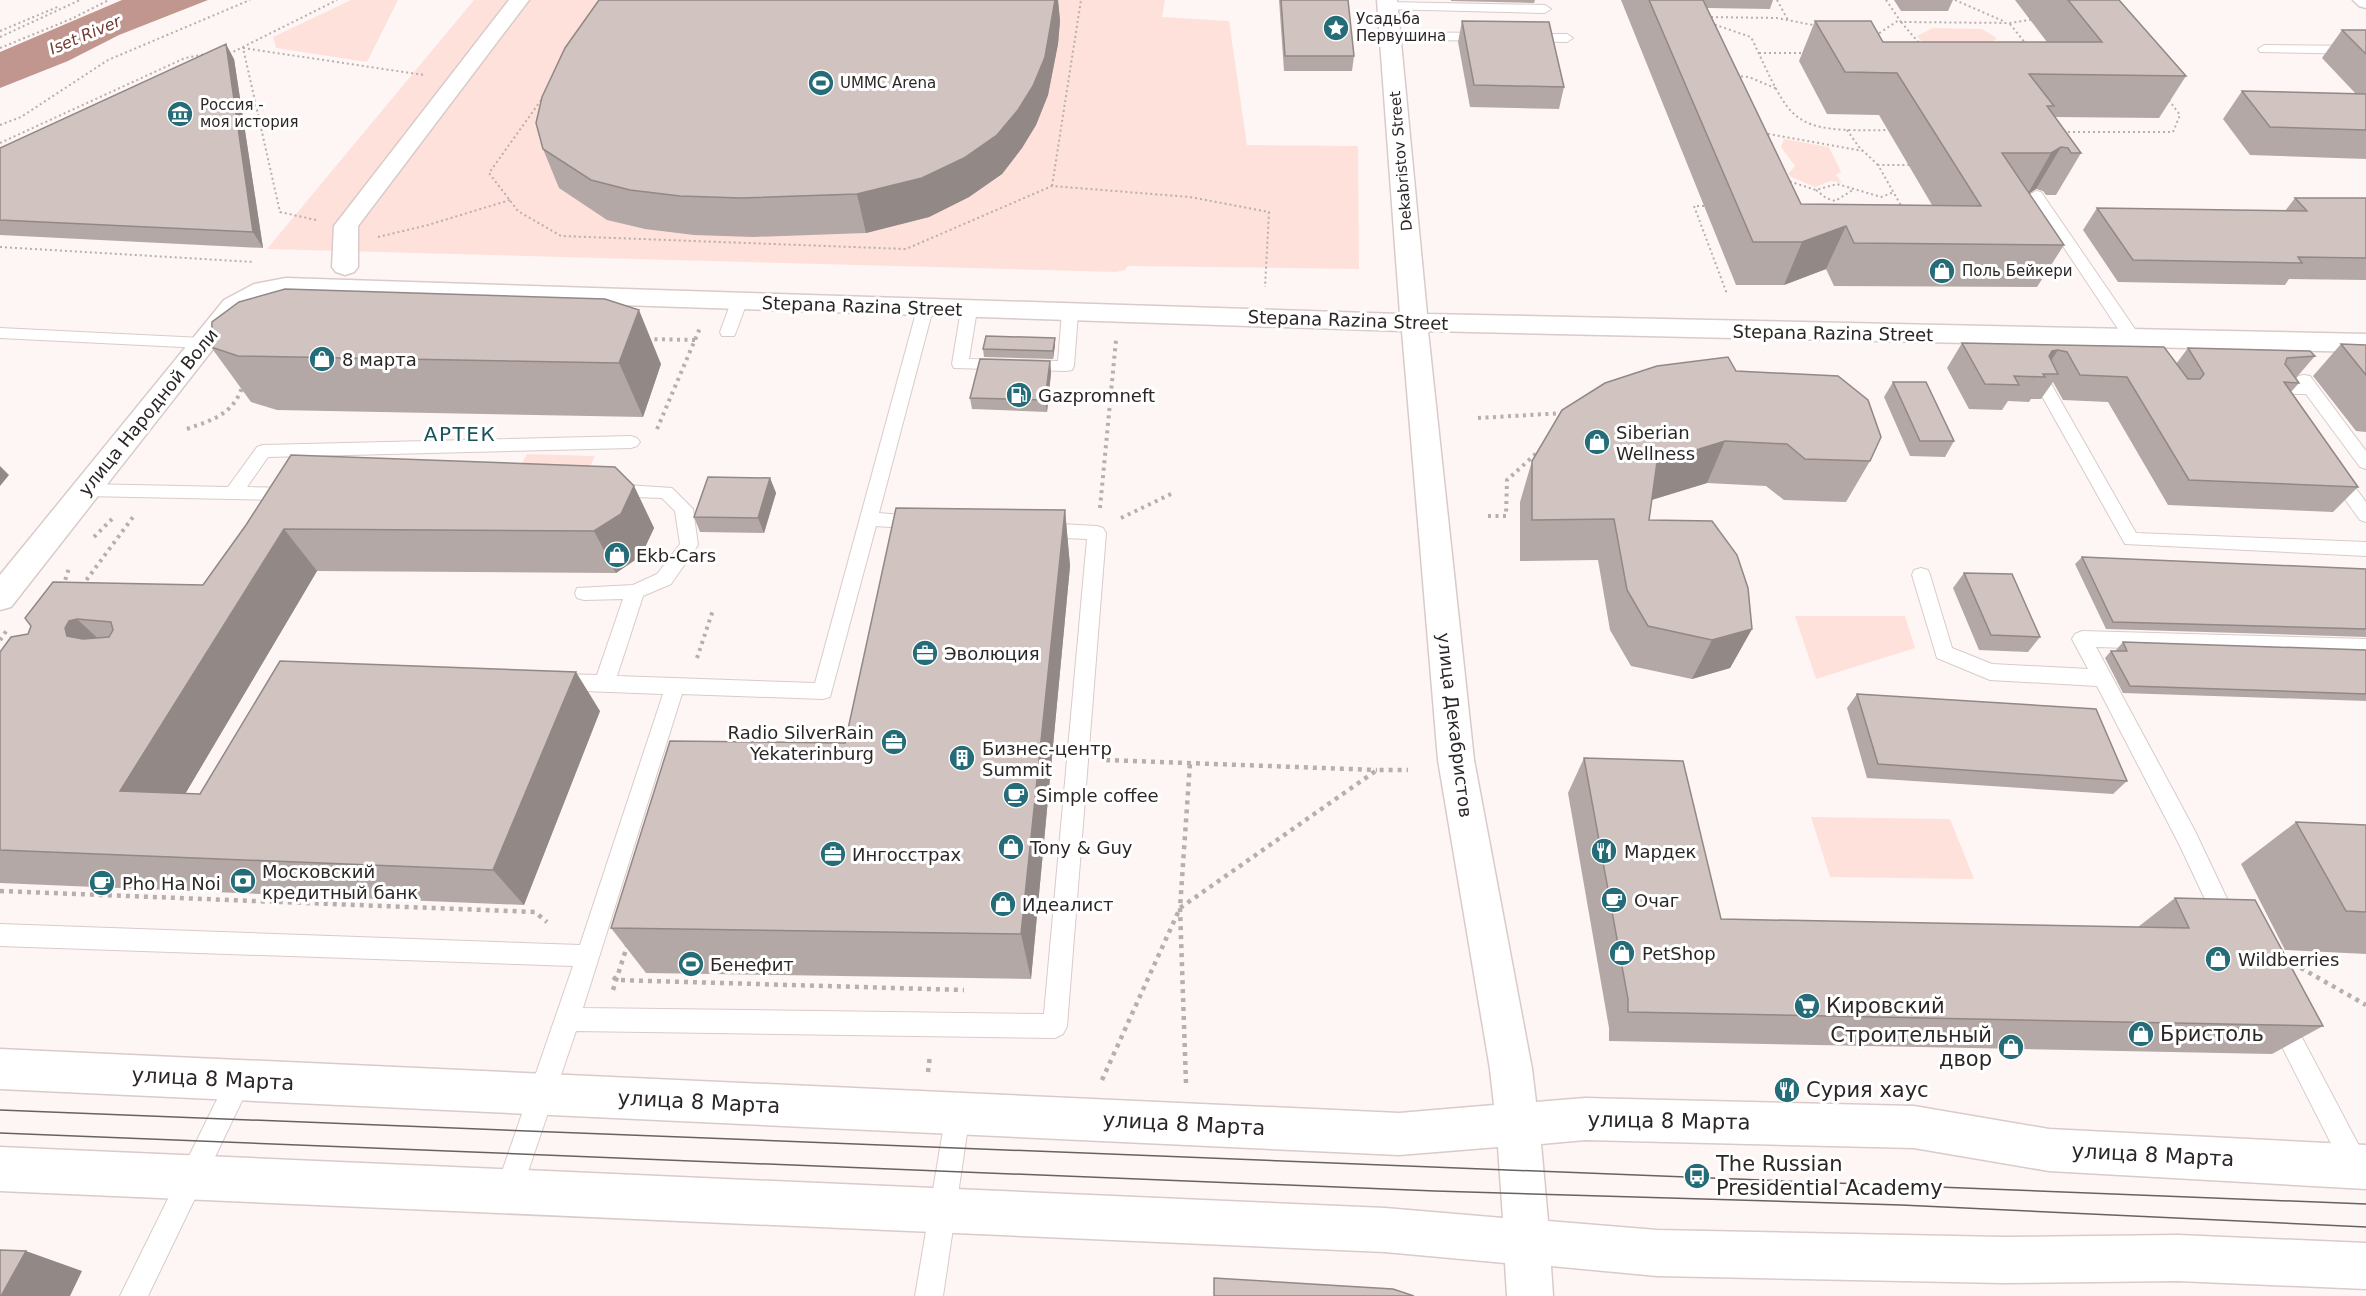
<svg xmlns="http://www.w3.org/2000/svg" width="2366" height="1296" font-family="'DejaVu Sans',sans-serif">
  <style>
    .green { fill: #ffe1db }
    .water { fill: #c0968e }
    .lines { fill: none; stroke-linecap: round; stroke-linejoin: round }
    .lane-casing { stroke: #d9cbc9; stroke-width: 2 }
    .street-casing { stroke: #d9cbc9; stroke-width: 3 }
    .secondary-casing { stroke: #d9cbc9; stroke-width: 3 }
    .path-far2 { stroke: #b6afad; stroke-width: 2; stroke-dasharray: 2 3; stroke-linecap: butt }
    .path-far1 { stroke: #b6afad; stroke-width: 4; stroke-dasharray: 3 4.5; stroke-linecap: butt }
    .path { stroke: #b6afad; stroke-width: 4.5; stroke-dasharray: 4 5; stroke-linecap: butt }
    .lane { fill: #fff; fill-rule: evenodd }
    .street { fill: #fff; fill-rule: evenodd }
    .secondary { fill: #fff; fill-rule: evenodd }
    .tram { stroke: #676160; stroke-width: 1.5 }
    .wall { fill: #b3a8a5 }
    .shaded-wall { fill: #928886 }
    .building { fill: #d0c3c0; stroke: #928886; stroke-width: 1.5; fill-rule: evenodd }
    .labels { text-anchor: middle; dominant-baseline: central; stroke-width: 6; stroke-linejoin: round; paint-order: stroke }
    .far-poi-label { font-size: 15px; fill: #2c2726; stroke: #fff; text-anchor: start }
    .far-street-label { font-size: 15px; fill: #2c2726; stroke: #fff }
    .far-water-label { font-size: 16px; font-style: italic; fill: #733a31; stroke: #fff }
    .street-label { font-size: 18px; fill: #2c2726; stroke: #fff }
    .poi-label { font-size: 18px; fill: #2c2726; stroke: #fff; text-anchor: start }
    .neighbourhood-label { font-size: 20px; letter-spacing: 1.5px; fill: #19535c; stroke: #fff }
    .near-poi-label { font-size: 21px; fill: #2c2726; stroke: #fff; text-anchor: start }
    .near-street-label { font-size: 21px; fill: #2c2726; stroke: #fff }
  </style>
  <rect width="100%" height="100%" fill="#fef6f4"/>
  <path class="green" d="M351,0H398L367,62L276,48L273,37Z
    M474,0H1165L1162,17L1229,21L1247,145L1358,146L1359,269L1128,266L1125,270L1116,272L267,249Z
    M1933,28L1982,29L1997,38L1973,58L1930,51L1917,36Z
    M1784,139L1829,147L1841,172L1836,175L1842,183L1831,181L1815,187L1791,177L1788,174L1795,166L1781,147Z
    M527,454L595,456L586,475L517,473Z
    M1795,616H1905L1915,648L1816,679Z
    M1811,817L1950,819L1974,879L1830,877Z"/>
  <path class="water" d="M122,0H208L119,35L68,61L0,88V52Z"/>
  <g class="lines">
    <g class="lane-casing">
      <path id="lane" d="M1388,2L1545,5L1551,9L1545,13L1384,9V3Z
        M1390,32L1486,33L1492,37L1486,41L1386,39L1384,36Z
        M1528,34H1567L1573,38L1567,42L1524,41L1522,38L1524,35Z
        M2264,45L2366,46V54L2260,52L2258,49Z
        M2036,191L2041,192L2148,348L2150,352L2148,356H2136L2029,195Z
        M739,297L747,302L736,332L734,336H722L720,332L731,302Z
        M925,304L933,309L879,513L924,517L927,522L924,527L918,529L876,526L830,697L823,699L682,694L583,1008L1044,1014L1087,539L1040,537L1034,535L1031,530L1034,525L1040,523L1097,526L1103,528L1106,533L1067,1026L1063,1034L1055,1038L576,1031L521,1192L517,1201L508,1205L499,1201L495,1192L573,966L0,946V924L580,945L663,694L556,690L549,688L546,682L549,676L556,674L597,675L623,599L584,600L577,598L575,593L577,588L633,585L657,574L680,544L675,511L662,498L611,496L605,494L602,490L605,486L611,484L672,488L693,509L698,545L671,584L643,596L617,676L815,683L917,309Z
        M969,305L977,310L969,359L1058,361L1062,313L1064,310H1076L1078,313L1074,366L1072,370L1066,371L954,368L952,364L961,310Z
        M0,328L202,338L210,343L202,348L0,338Z
        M2304,375L2310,376L2366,451V469L2360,467L2306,394H2286L2278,399L2272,397L2266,388L2268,384L2298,383L2296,380L2298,376Z
        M2042,377L2048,378L2050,382L2136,533L2366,542V556L2125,544L2034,382L2036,378Z
        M631,436L637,438L640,442L637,446L631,448L268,457L247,487L298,488L301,492L298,496L284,500L85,496L79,494L76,490L79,486L85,484L228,487L257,447L263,445Z
        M2335,467L2341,469L2366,502V522L2360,520L2326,473L2329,469Z
        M1921,568L1928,570L1930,575L1952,648L1992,664L2088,669L2072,639L2075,634L2082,631L2366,639V655L2096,647L2195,831L2238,922L2235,929L2227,932L2219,929L2179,844L2097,686L1990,680L1937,658L1912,575L1914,570Z
        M2280,1007L2288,1011L2365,1157V1175L2356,1179L2347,1175L2272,1027L2268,1019L2272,1011Z
        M240,1068L249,1071L252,1080L148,1296H120L231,1071Z
        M958,1101L967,1104L970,1113L943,1296H915L946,1113L949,1104Z"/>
    </g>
    <g class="street-casing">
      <path id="street" d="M509,0H529L358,226V267L354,272L345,275L336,272L332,267L334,226Z
        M2353,0H2366V8L2359,6Z"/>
    </g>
    <g class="secondary-casing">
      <path id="secondary" d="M1377,0H1397L1427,314L2366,334V352L1428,331L1474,760L1532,1069L1536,1102L1585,1098L1914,1106L2049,1129L2366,1145V1189L2049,1171L1914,1148L1585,1140L1541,1144L1548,1221L1657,1230L2003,1237L2178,1235L2366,1243V1289L2178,1281L2003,1283L1657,1276L1551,1266L1553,1296H1507L1505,1263L1385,1252L0,1191V1147L1385,1208L1503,1218L1498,1147L1399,1155L0,1089V1049L1399,1113L1494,1105L1490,1069L1438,760L1402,331L286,294L270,297L242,312L11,607L0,610V575L224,300L254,284L286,278L1400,314Z"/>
    </g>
    <path class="path-far2" d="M1777,0L1788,20
      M1886,0L1901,22L2010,23L2035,19
      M1955,0L2003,21
      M1706,17L1777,18L1818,26
      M1901,22L1920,44
      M1710,23L1751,37C1793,125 1788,132 1890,130
      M2010,24L2026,44
      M0,31L60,6
      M1875,36L1899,20
      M0,37L80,0
      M0,48L71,19L109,0
      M1759,53H1805
      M229,54L337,0
      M1736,76L1749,77L1777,89
      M544,96L489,173L518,211L561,236L906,249L1052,186L1190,197L1269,212L1265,287
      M0,125L21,117L108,60L250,0
      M1847,130L1859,147L1878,165
      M2063,132H2173L2180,115L2168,99
      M1763,133L1863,151
      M0,143L185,58L206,54
      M1785,180L1816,190L1837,184L1881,197L1894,192
      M1052,186L1081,0
      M1816,190L1826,198L1835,201L1853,190
      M1704,206H1694L1727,294
      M1903,209L1878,165H1912
      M316,220L280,212L243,48L424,75
      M378,237L428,225L510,200
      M0,247L254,262"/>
    <path class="path-far1" d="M647,339L695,340
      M1478,418L1564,413
      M187,429C214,419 233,415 243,385
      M657,429L700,328
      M1100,508L1116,340
      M1488,516H1506L1507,480L1540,450
      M1121,518L1175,492
      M94,537L114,517
      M82,586L133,517
      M63,587L69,568
      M0,640L7,630
      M697,658L713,610"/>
    <path class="path" d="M1106,760L1377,770
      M0,891L535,912L547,922
      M2285,959L2366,1005
      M613,977L617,980L964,990
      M613,990L628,943
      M928,1072L930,1055
      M1102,1080L1180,908L1377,770H1408
      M1186,1083L1180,908L1190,763"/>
    <use href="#lane" class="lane"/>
    <use href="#street" class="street"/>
    <use href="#secondary" class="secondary"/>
    <path class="tram" d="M0,1110L2366,1204
      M0,1133L1435,1191L1901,1205L2366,1227"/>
  </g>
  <path class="wall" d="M599,0H1058L1060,21L1058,44L1048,95L1036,125L1022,148L1002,174L969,197L929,217L866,233L753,237L694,235L645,229L607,220L559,188L543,149Z
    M1279,0H1348L1354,56L1352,71H1284Z
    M1451,0H1535L1534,3L1451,1Z
    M1621,0H1773L1770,9L1707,8L1801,204L1932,205L1879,115L1827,114L1799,61L1815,21L1883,42H2047L2015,0H2119L2186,76L2159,118L2054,117L2081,153L2056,195H2046L2043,191L2036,189L2029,194L2064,245L2037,287L1834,286L1826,269L1784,285H1736Z
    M1894,0H1953L1948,11H1901Z
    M1462,21L1564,87L1559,109L1470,107L1458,42Z
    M2342,30H2366V159L2250,155L2223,119L2242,91L2356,94L2322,58Z
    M234,59L263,248L0,235V148Z
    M2295,198H2366V280L2289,279L2285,285L2118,282L2083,230L2097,208L2285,211Z
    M1962,343L2164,347L2176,364L2188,348L2315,356L2296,378L2299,383L2291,392L2358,487L2333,512L2168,505L2108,402L2063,400L2053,382L2041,399H2031L2029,402L2008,401L2002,410L1969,409L1947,368Z
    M2341,344L2366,345V432L2356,431L2313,376Z
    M1055,345L1053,359L984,357L983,349Z
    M211,347L661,364L643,417L277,410L251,402Z
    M1050,361L1051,373L1047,412L972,409L970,398Z
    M1736,371L1870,461L1846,502L1784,500L1766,486L1707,483L1652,500L1649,520L1752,629L1730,668L1692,679L1631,666L1610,630L1598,560L1520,561V502L1532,461Z
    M1893,382L1954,441L1945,457L1910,456L1884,397Z
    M770,478L776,493L764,533L700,532L694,517Z
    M634,486L654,528L641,556L616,573L317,571L185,794H200L600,711L524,905L0,883V652L28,634L31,626L203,585L246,525Z
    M1065,510L1070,566L1031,979L646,973L611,928L845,743Z
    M2082,557L2366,569V637L2106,629L2075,564Z
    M1964,573L2040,637L2028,652L1979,650L1953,588Z
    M2123,642L2366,650V701L2123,693L2105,658L2111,651H2117L2116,650Z
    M1857,694L2127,781L2113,794L1867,778L1847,708Z
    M1584,758L1721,919L2138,927L2175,898L2323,1026L2272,1054L1609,1041V1028L1568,793Z
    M2296,822L2366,825V954L2285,950L2241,864Z"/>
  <path class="shaded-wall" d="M1055,0H1058L1060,21L1058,44L1048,95L1036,125L1022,148L1002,174L969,197L929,217L866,233L857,194Z
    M226,44L234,59L263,248L253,232Z
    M2061,147L2036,189L2027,195L2051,153Z
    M1846,226L1826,269L1784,285L1802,242Z
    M639,310L661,364L643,417L619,363Z
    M1055,338V345L1053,359V351Z
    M2058,350L2042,375L2036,376L2032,381L2052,351Z
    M1050,361L1051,373L1047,412L1045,400Z
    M1725,441L1707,483L1641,503L1657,462Z
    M0,466L9,475L0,486Z
    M770,478L776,493L764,533L758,518Z
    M634,486L654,528L641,556L616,573L594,531Z
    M1065,510L1070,566L1031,979L1021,934Z
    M284,529L317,571L165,828L120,791Z
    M77,619L120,659L67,636L65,628L69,621Z
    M1752,629L1730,668L1692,679L1712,640Z
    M576,672L600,711L524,905L493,870Z
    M26,1251L82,1271L70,1296H1Z"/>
  <path class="building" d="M599,0H1055L1045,57L1033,86L1018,110L997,135L964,158L922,178L857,194L741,198L680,196L630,190L591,180L543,149L536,123L542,97L565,48Z
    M1281,0H1348L1354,56H1285Z
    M1649,0H1703L1801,204L1981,206L1897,73L1845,72L1815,21H1871L1883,42H2102L2068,0H2119L2186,76L2029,74L2054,106H2047L2081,153H2071L2068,148L2061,147L2051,153H2002L2064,245L1854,243L1846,226L1802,242H1753Z
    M1462,21L1549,22L1564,87L1474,85Z
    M2342,30H2366V54Z
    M226,44L253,232L0,220V148Z
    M2242,91L2366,94V130L2270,127Z
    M2295,198H2366V258L2298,257L2302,263L2133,260L2097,208L2307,211Z
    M285,289L605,299L639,310L619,363L238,356L211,347L212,322L239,302Z
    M986,336L1055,338L1053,351L983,349Z
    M1962,343L2164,347L2188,379H2200L2204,374L2188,348L2310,351L2315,356L2287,358L2285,364L2299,383L2284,382L2358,487L2189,480L2127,377L2080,375L2067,352L2058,350L2052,351L2049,356L2058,374H2043L2045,377L2014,376L2019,385L1985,384Z
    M2341,344L2366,345V375Z
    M1728,357L1736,371L1838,376L1868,400L1881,437L1870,461L1805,459L1787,444L1725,441L1657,462L1649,520L1712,521L1737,555L1748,588L1752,629L1712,640L1648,626L1627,590L1614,519L1532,520V461L1562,410L1605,383L1657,366Z
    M980,359L1050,361L1045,400L970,398Z
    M1893,382H1926L1954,441H1920Z
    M291,455L615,467L634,486L621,514L594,531L284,529L120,791L200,794L280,661L576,672L493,870L0,850V652L11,637L28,634L31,626L25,618L53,582L203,585L246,525ZM77,619L111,622L113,630L109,637L83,639L67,636L65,628L69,621Z
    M708,477L770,478L758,518L694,517Z
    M896,508L1065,510L1021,934L611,928L670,741L845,743Z
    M2082,557L2366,569V629L2113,622Z
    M1964,573L2012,574L2040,637L1991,635Z
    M2123,642L2366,650V694L2130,686L2111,651H2127Z
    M1857,694L2096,709L2127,781L1878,764Z
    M1584,758L1683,761L1721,919L2189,928L2175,898L2255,900L2323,1026L1628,1012V999Z
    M2296,822L2366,825V912L2346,911Z
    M0,1250L26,1251L1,1296H0Z
    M1214,1278L1393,1289L1414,1296H1214Z"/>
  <defs>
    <g id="sight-disc" transform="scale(1.35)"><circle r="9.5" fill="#246c78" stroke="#fff"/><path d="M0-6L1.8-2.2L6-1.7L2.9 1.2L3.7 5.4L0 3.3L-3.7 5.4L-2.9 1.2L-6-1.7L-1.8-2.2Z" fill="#fff"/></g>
    <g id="stadium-disc" transform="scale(1.35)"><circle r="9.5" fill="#246c78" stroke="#fff"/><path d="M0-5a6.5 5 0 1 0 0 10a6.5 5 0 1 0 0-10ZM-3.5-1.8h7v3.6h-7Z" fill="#fff"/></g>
    <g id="museum-disc" transform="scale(1.35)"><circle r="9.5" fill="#246c78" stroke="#fff"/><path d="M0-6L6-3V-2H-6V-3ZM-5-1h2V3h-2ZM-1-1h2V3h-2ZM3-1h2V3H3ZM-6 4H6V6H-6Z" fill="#fff"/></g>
    <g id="shop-disc" transform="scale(1.35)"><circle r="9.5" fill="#246c78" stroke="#fff"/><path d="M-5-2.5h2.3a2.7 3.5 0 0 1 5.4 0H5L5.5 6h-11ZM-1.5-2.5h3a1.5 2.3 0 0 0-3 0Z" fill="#fff"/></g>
    <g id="fuel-disc" transform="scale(1.35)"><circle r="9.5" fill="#246c78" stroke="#fff"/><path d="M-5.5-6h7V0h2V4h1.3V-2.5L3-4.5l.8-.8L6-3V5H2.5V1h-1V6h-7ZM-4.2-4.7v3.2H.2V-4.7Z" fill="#fff"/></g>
    <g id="office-disc" transform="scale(1.35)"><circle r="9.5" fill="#246c78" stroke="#fff"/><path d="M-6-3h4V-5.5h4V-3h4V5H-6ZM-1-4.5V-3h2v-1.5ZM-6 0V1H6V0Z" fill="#fff"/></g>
    <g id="building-disc" transform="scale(1.35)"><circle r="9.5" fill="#246c78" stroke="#fff"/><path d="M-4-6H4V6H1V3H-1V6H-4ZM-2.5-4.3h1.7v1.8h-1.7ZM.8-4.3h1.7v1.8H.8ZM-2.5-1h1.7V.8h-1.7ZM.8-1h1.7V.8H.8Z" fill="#fff"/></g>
    <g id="cafe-disc" transform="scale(1.35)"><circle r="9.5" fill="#246c78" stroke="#fff"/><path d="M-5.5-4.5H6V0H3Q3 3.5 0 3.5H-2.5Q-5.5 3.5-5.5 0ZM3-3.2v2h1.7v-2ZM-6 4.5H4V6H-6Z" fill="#fff"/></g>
    <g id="restaurant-disc" transform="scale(1.35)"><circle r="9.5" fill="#246c78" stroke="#fff"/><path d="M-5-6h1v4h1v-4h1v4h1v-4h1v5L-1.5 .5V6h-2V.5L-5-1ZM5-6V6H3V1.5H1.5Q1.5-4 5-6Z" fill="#fff"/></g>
    <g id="bank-disc" transform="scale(1.35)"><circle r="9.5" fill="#246c78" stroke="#fff"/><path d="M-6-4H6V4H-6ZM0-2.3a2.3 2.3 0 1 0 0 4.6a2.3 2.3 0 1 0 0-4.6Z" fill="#fff"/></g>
    <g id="supermarket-disc" transform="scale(1.35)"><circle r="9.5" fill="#246c78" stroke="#fff"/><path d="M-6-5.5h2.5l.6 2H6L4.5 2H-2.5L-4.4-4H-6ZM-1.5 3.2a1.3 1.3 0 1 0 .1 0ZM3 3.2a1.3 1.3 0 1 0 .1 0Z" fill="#fff"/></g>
    <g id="bus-disc" transform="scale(1.35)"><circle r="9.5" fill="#246c78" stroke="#fff"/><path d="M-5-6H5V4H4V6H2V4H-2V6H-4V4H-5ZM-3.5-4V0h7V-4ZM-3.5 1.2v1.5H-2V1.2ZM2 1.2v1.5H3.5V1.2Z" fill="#fff"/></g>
  </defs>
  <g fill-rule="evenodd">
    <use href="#sight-disc" x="1336" y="28"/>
    <use href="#stadium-disc" x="821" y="83"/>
    <use href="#museum-disc" x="180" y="114"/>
    <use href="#shop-disc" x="1942" y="271"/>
    <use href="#shop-disc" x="322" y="359"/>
    <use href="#fuel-disc" x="1019" y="395"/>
    <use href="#shop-disc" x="1597" y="442"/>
    <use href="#shop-disc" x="617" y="555"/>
    <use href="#office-disc" x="925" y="653"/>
    <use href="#office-disc" x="894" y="742"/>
    <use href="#building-disc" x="962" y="758"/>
    <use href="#cafe-disc" x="1016" y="795"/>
    <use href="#shop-disc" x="1011" y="847"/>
    <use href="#restaurant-disc" x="1604" y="851"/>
    <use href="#office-disc" x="833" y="854"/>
    <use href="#bank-disc" x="243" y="881"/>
    <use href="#cafe-disc" x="102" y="883"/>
    <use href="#cafe-disc" x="1614" y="900"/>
    <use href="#shop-disc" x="1003" y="904"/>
    <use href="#shop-disc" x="1622" y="953"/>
    <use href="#shop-disc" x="2218" y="959"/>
    <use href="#stadium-disc" x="691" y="964"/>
    <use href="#supermarket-disc" x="1807" y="1006"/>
    <use href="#shop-disc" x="2141" y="1034"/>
    <use href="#shop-disc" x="2011" y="1047"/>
    <use href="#restaurant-disc" x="1787" y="1090"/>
    <use href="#bus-disc" x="1697" y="1176"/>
  </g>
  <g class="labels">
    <g class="far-poi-label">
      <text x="1356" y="19">Усадьба<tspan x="1356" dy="17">Первушина</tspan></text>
      <text x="840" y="83">UMMC Arena</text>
      <text x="200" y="105">Россия -<tspan x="200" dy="17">моя история</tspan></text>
      <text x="1962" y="271">Поль Бейкери</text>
    </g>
    <g class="far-street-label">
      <text transform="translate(1401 161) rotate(-95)">Dekabristov Street</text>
    </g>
    <g class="far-water-label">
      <text transform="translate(85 35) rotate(-23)">Iset River</text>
    </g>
    <g class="street-label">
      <text transform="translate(862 306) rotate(2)">Stepana Razina Street</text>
      <text transform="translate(1348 320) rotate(2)">Stepana Razina Street</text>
      <text transform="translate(1833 333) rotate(1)">Stepana Razina Street</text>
      <text transform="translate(148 412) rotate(-51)">улица Народной Воли</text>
      <text transform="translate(1455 725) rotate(83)">улица Декабристов</text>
    </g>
    <g class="poi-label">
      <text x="342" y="359">8 марта</text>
      <text x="1038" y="395">Gazpromneft</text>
      <text x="1616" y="432">Siberian<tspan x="1616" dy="21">Wellness</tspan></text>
      <text x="636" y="555">Ekb-Cars</text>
      <text x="944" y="653">Эволюция</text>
      <text x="874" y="732" text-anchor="end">Radio SilverRain<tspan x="874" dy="21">Yekaterinburg</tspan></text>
      <text x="982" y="748">Бизнес-центр<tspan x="982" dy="21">Summit</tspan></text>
      <text x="1036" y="795">Simple coffee</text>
      <text x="1030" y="847">Tony &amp; Guy</text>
      <text x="1624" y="851">Мардек</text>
      <text x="852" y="854">Ингосстрах</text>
      <text x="262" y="871">Московский<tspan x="262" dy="21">кредитный банк</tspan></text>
      <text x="122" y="883">Pho Ha Noi</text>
      <text x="1634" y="900">Очаг</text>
      <text x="1022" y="904">Идеалист</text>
      <text x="1642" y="953">PetShop</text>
      <text x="2238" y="959">Wildberries</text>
      <text x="710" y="964">Бенефит</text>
    </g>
    <g class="neighbourhood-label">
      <text x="460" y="434">АРТЕК</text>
    </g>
    <g class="near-poi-label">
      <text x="1826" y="1006">Кировский</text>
      <text x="2160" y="1034">Бристоль</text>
      <text x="1992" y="1035" text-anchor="end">Строительный<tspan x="1992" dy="24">двор</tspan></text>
      <text x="1806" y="1090">Сурия хаус</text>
      <text x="1716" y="1164">The Russian<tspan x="1716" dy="24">Presidential Academy</tspan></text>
    </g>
    <g class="near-street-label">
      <text transform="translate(213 1079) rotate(3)">улица 8 Марта</text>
      <text transform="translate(699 1102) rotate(3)">улица 8 Марта</text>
      <text transform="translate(1669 1121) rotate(1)">улица 8 Марта</text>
      <text transform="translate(1184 1124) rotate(3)">улица 8 Марта</text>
      <text transform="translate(2153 1155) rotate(3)">улица 8 Марта</text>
    </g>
  </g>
</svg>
